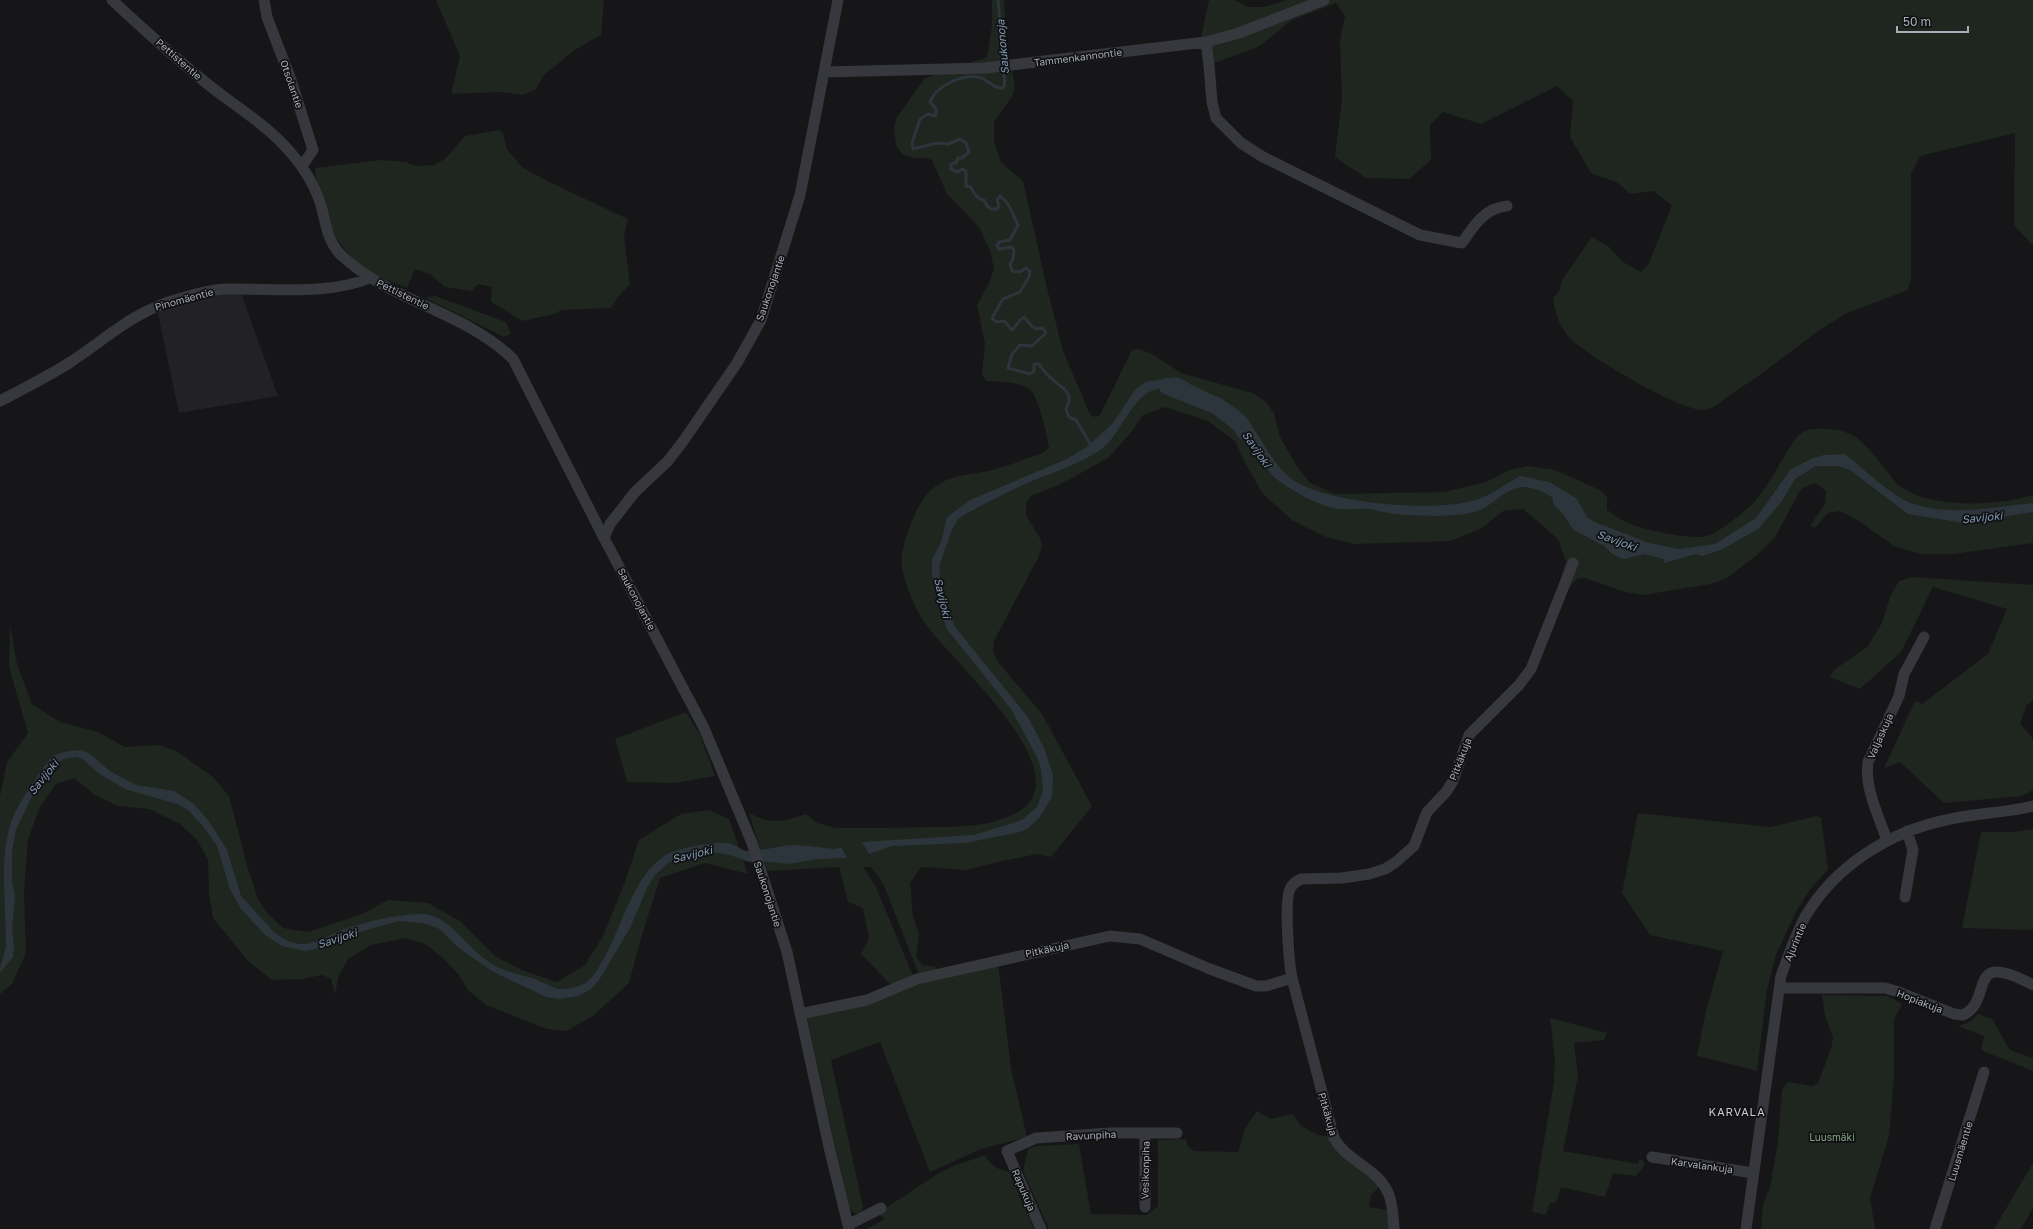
<svg xmlns="http://www.w3.org/2000/svg" width="2033" height="1229" font-family="'Golos Text',sans-serif">
  <style>
    .built { fill: #222225 }
    .green { fill: #1e261f }
    .water { fill: #2c353c }
    .lines { fill: none; stroke-linecap: round; stroke-linejoin: round }
    .stream { stroke: #2c353c; stroke-width: 3 }
    .river { stroke: #2c353c; stroke-width: 17 }
    .minor { stroke: #37383d; stroke-width: 11 }
    .labels { text-anchor: middle; dominant-baseline: central; stroke-width: 3.5; stroke-linejoin: round; paint-order: stroke }
    .street-label { font-size: 10px; fill: #a8adb8; stroke: #111113 }
    .park-label { font-size: 10px; fill: #7fa381; stroke: #111113 }
    .water-label { font-size: 11px; font-style: italic; fill: #7f9bb3; stroke: #111113 }
    .neighbourhood-label { font-size: 11px; letter-spacing: 1px; fill: #c9ccd4; stroke: #111113 }
  </style>
  <rect width="100%" height="100%" fill="#161618"/>
  <path class="built" d="M241,293L278,396L179,413L157,309L220,294Z"/>
  <path class="green" d="M436,0H604L601,35L576,49L544,75L535,90L522,95L500,92L451,94L460,56Z
    M992,0H1004L1008,55L1015,85L1013,95L994,122V141L1001,162L1023,181L1047,288L1063,351L1089,412L1093,417L1100,415L1132,350L1139,349L1152,354L1181,373L1252,393L1265,401L1274,413L1280,437L1296,465L1310,483L1335,494L1444,492L1486,482L1512,469L1528,466L1555,470L1600,490L1607,497V510C1614,514 1620,520 1628,523C1644,530 1684,538 1702,537C1715,537 1747,510 1756,500C1767,487 1775,471 1784,457C1791,445 1798,430 1813,429C1855,426 1863,442 1887,471C1891,476 1895,483 1901,487C1933,509 1997,506 2033,495V543L1953,554H1920L1894,546L1859,521L1840,511L1828,513L1815,528L1810,526L1825,504L1826,491L1815,483L1801,489L1775,537L1757,555L1727,578L1711,584L1643,595L1625,592L1585,578L1577,579L1565,592L1557,590L1566,561L1558,539L1523,509L1503,511L1482,528L1451,541L1354,544L1326,537L1293,521L1263,494L1246,465L1235,441L1208,421L1165,407L1143,415L1129,435L1108,458L1059,485L1031,496L1026,504V515L1041,540L1042,547L1038,558L994,641L993,651L998,662L1042,714L1092,806L1051,857L1037,854L1007,860L967,870L921,867L910,883L913,917L919,934L916,957L922,965L936,967L937,971L919,975L883,883L871,867H863L876,887L913,976L892,986L861,954L869,938L863,908L848,902L839,867L767,871L749,813C772,825 783,822 806,814L817,823L836,828C868,828 899,828 930,827C953,827 980,827 1002,819C1014,815 1030,807 1034,794C1050,746 955,664 928,627C915,610 906,588 902,567C899,551 912,518 920,504C938,475 958,477 988,471C1002,468 1015,463 1028,458C1035,456 1043,453 1049,448C1047,435 1039,396 1029,389C1018,381 999,382 986,381L982,373L985,344L977,305L989,283L994,269L990,250L979,227L947,194L932,160L927,158H913L902,154L896,145L894,127L897,117L925,78L987,57L992,26Z
    M1209,0H1235L1248,7H1264L1287,0H2033V246L2014,225L2015,133L1920,156L1911,174V279L1908,290L1847,313L1821,329L1761,374L1713,407C1710,408 1707,410 1704,410C1680,411 1592,358 1573,341C1560,329 1555,314 1553,298L1559,292L1562,280L1592,237L1608,246L1623,262L1641,272L1649,263L1672,205L1653,191L1630,194L1618,183L1591,173L1570,137L1573,101L1557,86L1481,124L1443,112L1430,125L1431,160L1409,179L1366,178L1335,157L1342,100L1340,41L1345,16L1336,3L1292,20L1258,47L1203,67L1201,38Z
    M499,130L503,133L507,149L522,167L545,180L628,219L624,237L630,284L618,297L611,308L560,310L558,313L523,321L491,302L492,287L478,284L472,291L445,287L430,274L415,269L407,288C375,276 344,260 331,226C328,218 328,210 326,202C322,188 315,184 315,168L381,160L406,162L416,166L433,165L445,159L465,136Z
    M435,296L506,322L511,334L504,337L425,298Z
    M1912,577L2033,585V701L2027,705L2020,723L2033,739V790L2022,796L1944,803L1900,762L1884,768L1915,701L1922,704L1988,654L2007,609L1933,587L1901,652L1860,689L1830,677L1834,670L1868,646L1882,623L1890,597L1899,581Z
    M10,625L17,664L32,704L60,722L98,732L125,747L159,745L178,752L213,777L229,796L248,869L258,899L267,913L283,928L308,932L362,914L388,900L428,903L460,921L495,956L522,970L556,982L584,966L602,938L625,882L639,840L681,814L709,810L729,819L748,874L705,863L660,878L642,935L629,983L593,1016L566,1031L547,1029L486,1005L469,991L458,974L443,958L425,944L406,938L371,945L348,959L339,975L335,994L331,979L322,975L303,979L272,980L249,962L213,918L209,893L208,860L197,840L180,824L149,809L118,806L95,795L74,778L56,784L40,807L28,839L24,893L26,953L12,984L0,994V796L7,762L28,733L9,667Z
    M686,712L700,735L715,776L675,783L627,782L615,739Z
    M1638,813L1770,827L1817,816L1821,818L1828,869L1809,891L1795,914L1776,955L1767,990L1757,1071L1697,1056L1706,1011L1723,951L1650,935L1622,893Z
    M2033,829V930L1962,928L1981,832H2013Z
    M998,963L1011,1068L1027,1137L981,1149L930,1172L880,1042L831,1060L863,1207L861,1212L856,1214L848,1208L807,1017L911,985Z
    M1822,995L1887,996L1902,1004L1894,1020V1077L1889,1136L1870,1198L1875,1229H1761L1763,1204L1770,1187L1778,1142L1782,1090L1788,1082L1812,1086L1818,1083L1831,1049L1833,1037L1825,1016Z
    M1978,1014L1992,1019L2010,1050L2033,1058V1071L1981,1050L1984,1036L1958,1026L1970,1022Z
    M1550,1018L1607,1033L1604,1040L1574,1043L1578,1076L1563,1151L1638,1164L1639,1159L1644,1161V1166L1636,1176L1613,1173L1605,1197L1561,1187L1556,1203L1550,1202L1546,1215L1532,1212L1554,1082L1555,1059Z
    M1257,1111L1270,1119L1293,1114L1301,1126L1318,1135L1330,1137L1379,1187L1371,1195L1369,1207L1387,1210L1389,1229H1049L1023,1171L1028,1149L1036,1146L1079,1144L1091,1214L1146,1215L1158,1206V1140L1186,1139L1187,1145L1194,1151L1238,1152L1245,1128Z
    M985,1155C991,1166 997,1169 1009,1172L1034,1229H866L885,1219L876,1213C901,1200 922,1182 947,1169C959,1163 973,1160 985,1155Z
    M2033,1163V1208L2021,1229H1994Z"/>
  <path class="water" d="M1176,377C1185,379 1188,384 1196,387C1215,396 1232,403 1247,418C1260,437 1272,462 1289,477C1322,504 1432,512 1472,501C1489,497 1505,484 1520,476L1549,482L1576,498L1590,522L1600,524L1649,543L1679,549L1715,544L1756,518L1791,469L1813,458L1824,455L1845,454C1864,469 1889,494 1911,503C1949,517 1994,507 2033,503V512L1964,523L1908,514L1850,470L1839,466H1816L1795,479L1782,501L1758,529L1723,549L1702,556L1696,554L1664,563V559L1644,554L1624,559C1608,555 1603,543 1593,531C1589,526 1583,523 1578,519C1562,506 1548,489 1525,487C1506,486 1495,505 1477,511C1457,518 1417,516 1395,514C1386,513 1377,510 1368,509C1359,508 1349,510 1340,509C1329,508 1314,502 1303,496C1293,490 1283,485 1274,477C1266,469 1261,457 1255,447C1236,417 1216,402 1181,394C1174,392 1164,388 1158,389C1134,392 1121,433 1103,448C1081,464 1056,471 1032,481C1009,491 987,503 965,514L958,519L952,530L940,563L939,583L955,627L1028,717L1044,748L1053,775L1052,797L1039,818L1027,829L1020,832L965,843L892,846L869,854L862,842L974,835L1022,820L1037,807L1043,791L1041,770L1038,759L1011,709L946,628L932,574V560L941,542L947,517L970,500L1067,459L1088,446L1113,423L1135,390L1145,382Z
    M82,750L90,754L110,771L136,785L174,791L194,804L208,820L227,850L241,896L275,933C283,939 294,945 305,944C320,943 331,933 345,929C369,921 393,915 419,914C446,912 465,944 485,959C499,971 518,974 535,979C543,982 550,986 557,989C566,989 576,988 584,984C593,979 598,968 603,960C621,929 634,874 666,855C677,848 720,840 732,844C737,846 742,851 748,851C763,851 778,846 793,845C807,845 822,848 836,849L841,847L847,858L818,859L788,864L762,861L749,862L730,855L707,851L683,856L668,863L655,875L647,888L630,928L599,980L591,989L578,996L560,999L546,997L492,971L460,949L438,928L422,923L398,921L350,935L316,949L305,951L282,946L265,935L241,909L230,889L217,846L203,826L188,810L177,804L125,789L98,773L83,759L76,757L64,759L55,764L32,796L16,830L12,851V882L15,896L12,928L14,947L13,957L0,973C0,962 5,955 6,944C6,910 0,862 9,829C13,812 25,795 35,780C51,756 52,752 82,750Z"/>
  <g class="lines">
    <path class="stream" d="M998,0C1001,22 1000,44 1002,66C1003,74 1007,81 1003,88C995,90 986,78 978,77C961,74 935,87 930,102L936,109V116L928,114L920,119L912,143L913,149L937,143L948,144L960,139L966,143L969,152L962,158H958L956,163L951,164V169L958,172L962,169L966,171V186L971,187C974,194 977,199 984,200L987,206L991,209H997L999,205L997,200L1000,196C1010,203 1013,215 1018,225L1010,240L999,242L997,246L999,249L1011,247L1014,250L1013,259L1010,264L1012,271L1020,272L1026,268L1030,271L1029,277L1020,292L1003,299L992,318L996,322L1004,321L1012,330C1017,326 1018,320 1024,317C1031,324 1032,331 1043,328L1046,333L1032,346L1020,345L1012,354L1008,368L1030,374L1034,371V364H1039C1043,370 1047,375 1052,379C1063,388 1075,394 1066,409L1069,417L1076,420L1092,447"/>
    <path class="river" d="M1167,386L1217,406L1240,424L1244,431
      M1561,500L1570,509L1579,523L1603,536L1613,539"/>
    <path class="minor" d="M112,0C142,28 173,56 205,82C234,106 267,124 291,153C304,168 314,184 320,202C326,221 326,240 341,255C391,302 464,311 513,359L604,538
      M264,0L267,17L291,80L313,150L302,166
      M838,0L800,195L761,320L737,363L684,440L668,461L635,492L610,524L604,538L704,728L752,843L787,952L829,1147L849,1229
      M1206,42L1209,65L1212,102L1216,118L1241,143L1263,157L1420,235L1462,243C1474,225 1485,208 1507,206
      M825,72L985,68L1206,42L1239,33L1324,0
      M0,401C23,389 47,377 69,363C106,339 134,311 178,299C193,295 211,289 226,289C273,288 325,296 370,278
      M1887,840C1879,817 1864,787 1868,762L1899,696L1904,674L1924,637
      M1905,897L1913,850L1907,831
      M1292,978C1289,963 1284,902 1290,889C1292,884 1297,881 1301,879L1342,878L1369,874L1385,869L1396,862L1414,846L1427,812L1446,792L1453,781L1469,735L1519,685L1531,669L1573,563
      M1780,988H1885L1899,992L1954,1014L1963,1015C1995,1000 1964,948 2033,985
      M800,1014L867,1000L917,979L1110,936L1140,939L1210,969L1256,986H1266L1292,978L1334,1138C1347,1162 1379,1168 1389,1195C1393,1205 1393,1218 1394,1229
      M1652,1157L1753,1173
      M1145,1207V1133
      M848,1225L881,1208
      M1041,1229L1007,1151L1036,1138L1111,1133H1177
      M1746,1229L1781,976C1788,956 1795,936 1805,917C1835,866 1889,832 1946,820C1975,813 2004,813 2033,806
      M1935,1229L1984,1072"/>
  </g>
  <g class="labels">
    <g class="street-label">
      <text transform="translate(1078 57) rotate(-7)">Tammenkannontie</text>
      <text transform="translate(179 59) rotate(41)">Pettistentie</text>
      <text transform="translate(292 84) rotate(71)">Otsolantie</text>
      <text transform="translate(770 288) rotate(-71)">Saukonojantie</text>
      <text transform="translate(403 294) rotate(26)">Pettistentie</text>
      <text transform="translate(184 299) rotate(-15)">Pinomäentie</text>
      <text transform="translate(637 599) rotate(62)">Saukonojantie</text>
      <text transform="translate(1880 736) rotate(-66)">Valjaskuja</text>
      <text transform="translate(1460 759) rotate(-69)">Pitkäkuja</text>
      <text transform="translate(768 894) rotate(72)">Saukonojantie</text>
      <text transform="translate(1795 942) rotate(-67)">Ajurintie</text>
      <text transform="translate(1047 949) rotate(-12)">Pitkäkuja</text>
      <text transform="translate(1920 1001) rotate(21)">Hopiakuja</text>
      <text transform="translate(1328 1114) rotate(74)">Pitkäkuja</text>
      <text transform="translate(1091 1135) rotate(-3)">Ravunpiha</text>
      <text transform="translate(1960 1151) rotate(-73)">Luusmäentie</text>
      <text transform="translate(1702 1165) rotate(8)">Karvalankuja</text>
      <text transform="translate(1145 1170) rotate(-89)">Vesikonpiha</text>
      <text transform="translate(1024 1190) rotate(67)">Rapukuja</text>
    </g>
    <g class="park-label">
      <text x="1832" y="1137">Luusmäki</text>
    </g>
    <g class="water-label">
      <text transform="translate(1002 47) rotate(-95)">Saukonoja</text>
      <text transform="translate(1257 449) rotate(56)">Savijoki</text>
      <text transform="translate(1982 517) rotate(-6)">Savijoki</text>
      <text transform="translate(1617 540) rotate(20)">Savijoki</text>
      <text transform="translate(943 598) rotate(77)">Savijoki</text>
      <text transform="translate(43 777) rotate(-51)">Savijoki</text>
      <text transform="translate(692 854) rotate(-14)">Savijoki</text>
      <text transform="translate(337 938) rotate(-18)">Savijoki</text>
    </g>
    <g class="neighbourhood-label">
      <text x="1737" y="1111">KARVALA</text>
    </g>
  </g>
  <path d="M1897 26v6h71v-6" fill="none" stroke="#a8adb8" stroke-width="2"/>
  <text x="1903" y="26" font-size="12" fill="#a8adb8" stroke="#111113" stroke-width="3" paint-order="stroke">50 m</text>
</svg>
